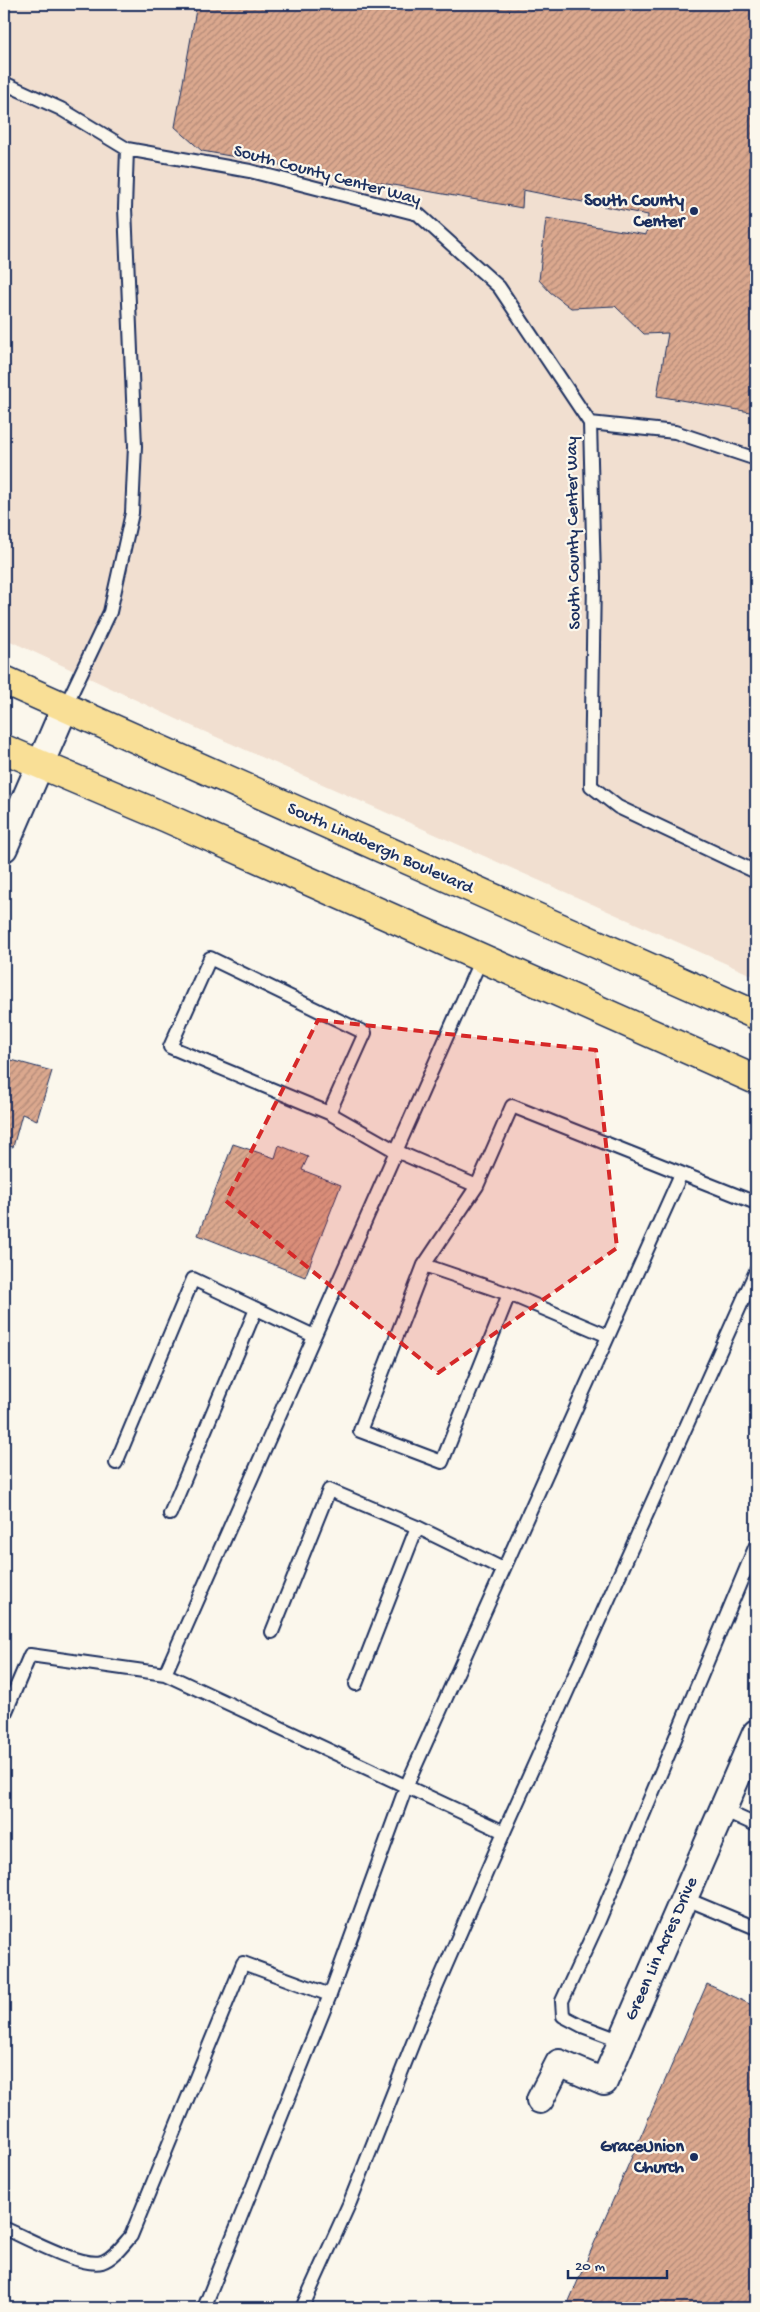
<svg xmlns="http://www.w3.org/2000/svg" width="760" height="2312" font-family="'Gochi Hand',sans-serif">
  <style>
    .built { fill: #f1dfd0 }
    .building { fill: url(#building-hatch); stroke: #1b2f5e }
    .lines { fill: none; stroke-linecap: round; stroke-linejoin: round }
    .service-casing { stroke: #1b2f5e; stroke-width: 16 }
    .minor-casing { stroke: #1b2f5e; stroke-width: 30 }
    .primary-casing { stroke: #1b2f5e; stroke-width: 31 }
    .service { stroke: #fbf7ec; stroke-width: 12 }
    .minor { stroke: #fbf7ec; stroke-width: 26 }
    .primary { stroke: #f9df96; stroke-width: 28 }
    .marked { fill: #d62828; fill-opacity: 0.2; stroke: #d62828; stroke-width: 4; stroke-dasharray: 10 6; stroke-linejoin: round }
    .poi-dot { fill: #1b2f5e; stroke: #fbf7ec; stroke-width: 2 }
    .labels { text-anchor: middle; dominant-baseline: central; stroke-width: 4.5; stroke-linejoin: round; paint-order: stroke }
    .street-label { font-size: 18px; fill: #1b2f5e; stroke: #fbf7ec }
    .poi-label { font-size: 18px; font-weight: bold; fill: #1b2f5e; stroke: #fbf7ec; text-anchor: end }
  </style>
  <defs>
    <pattern id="building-hatch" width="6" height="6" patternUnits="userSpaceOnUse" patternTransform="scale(1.25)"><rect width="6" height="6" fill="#dba88e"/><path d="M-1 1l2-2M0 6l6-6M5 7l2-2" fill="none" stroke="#b18977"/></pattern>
  </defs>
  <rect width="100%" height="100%" fill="#fbf7ec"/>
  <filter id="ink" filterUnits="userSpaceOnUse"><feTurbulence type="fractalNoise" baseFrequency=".02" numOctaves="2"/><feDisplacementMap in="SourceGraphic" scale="10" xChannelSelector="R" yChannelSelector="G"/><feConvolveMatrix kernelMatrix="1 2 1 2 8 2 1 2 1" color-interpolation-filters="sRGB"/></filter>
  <g filter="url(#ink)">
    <path class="built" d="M4,4H756V977L185,723L4,638Z"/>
    <path class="building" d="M197,4H756V413L657,396L668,333L644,334L615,306L571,308L550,292L539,280L546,218L646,235L648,215L523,190L522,208L202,151L175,127Z
      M4,1058L52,1071L37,1120L22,1114L13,1147L4,1145Z
      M233,1144L275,1158L279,1145L308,1157L302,1170L341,1185L305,1277L198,1235Z
      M707,1984L756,2007V2308H566Z"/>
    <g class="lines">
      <g class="service-casing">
        <path id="service" d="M4,83L61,109L127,149L250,171L418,214L499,287L590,423L594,577L591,786L618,807L756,872
          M590,423L675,432L756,459
          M65,707L110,612L132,513L135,446L125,208L127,149
          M481,959L165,1674L504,1832L756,1271
          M329,1113L365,1033L210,958L170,1047L329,1113L396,1151L477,1186L512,1106L756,1203
          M477,1186L424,1265L360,1431L442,1462L509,1294
          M424,1265L509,1294L608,1336
          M116,1463L193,1279L314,1336
          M170,1514L256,1309
          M272,1632L329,1490L417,1527L503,1569
          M356,1684L417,1527
          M4,1716L30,1655L165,1674
          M723,1810L756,1825
          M684,1898L756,1928
          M622,2041L582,2026L563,2016L562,2001L598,1923L756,1545
          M4,2228C25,2237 81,2268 102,2262C114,2258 123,2245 131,2236L243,1963L330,1995L406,1787L681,1174
          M204,2308L330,1995
          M302,2308L350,2202L422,2020L504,1832"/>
      </g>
      <g class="minor-casing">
        <path id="minor" d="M4,848L65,707
          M540,2100L559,2063L604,2082L756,1733"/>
      </g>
      <g class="primary-casing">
        <path id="primary" d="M4,680L756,1015
          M4,749L167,818L756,1080"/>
      </g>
      <use href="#service" class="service"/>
      <use href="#minor" class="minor"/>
      <use href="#primary" class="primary"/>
    </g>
  </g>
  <path class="marked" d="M318,1020L596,1050L617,1248L438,1373L226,1201Z"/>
  <g class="poi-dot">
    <circle cx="694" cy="211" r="5"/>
    <circle cx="694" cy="2157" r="5"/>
  </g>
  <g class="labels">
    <g class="street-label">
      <text transform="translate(327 176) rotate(15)">South County Center Way</text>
      <text transform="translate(574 533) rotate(-91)">South County Center Way</text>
      <text transform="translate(380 849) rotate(24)">South Lindbergh Boulevard</text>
      <text transform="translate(662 1949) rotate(-66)">Green Lin Acres Drive</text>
    </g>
    <g class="poi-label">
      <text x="684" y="201">South County<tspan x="684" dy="21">Center</tspan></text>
      <text x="684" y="2147">GraceUnion<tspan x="684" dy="21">Church</tspan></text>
    </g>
  </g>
  <rect width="760" height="2312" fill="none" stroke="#fbf7ec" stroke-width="20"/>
  <rect x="10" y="10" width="740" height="2292" fill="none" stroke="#1b2f5e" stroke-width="2" filter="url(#ink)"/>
  <path d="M568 2270v8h99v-8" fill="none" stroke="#1b2f5e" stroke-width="2.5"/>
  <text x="575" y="2270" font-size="15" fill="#1b2f5e" stroke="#fbf7ec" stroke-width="4" paint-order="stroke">20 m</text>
</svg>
